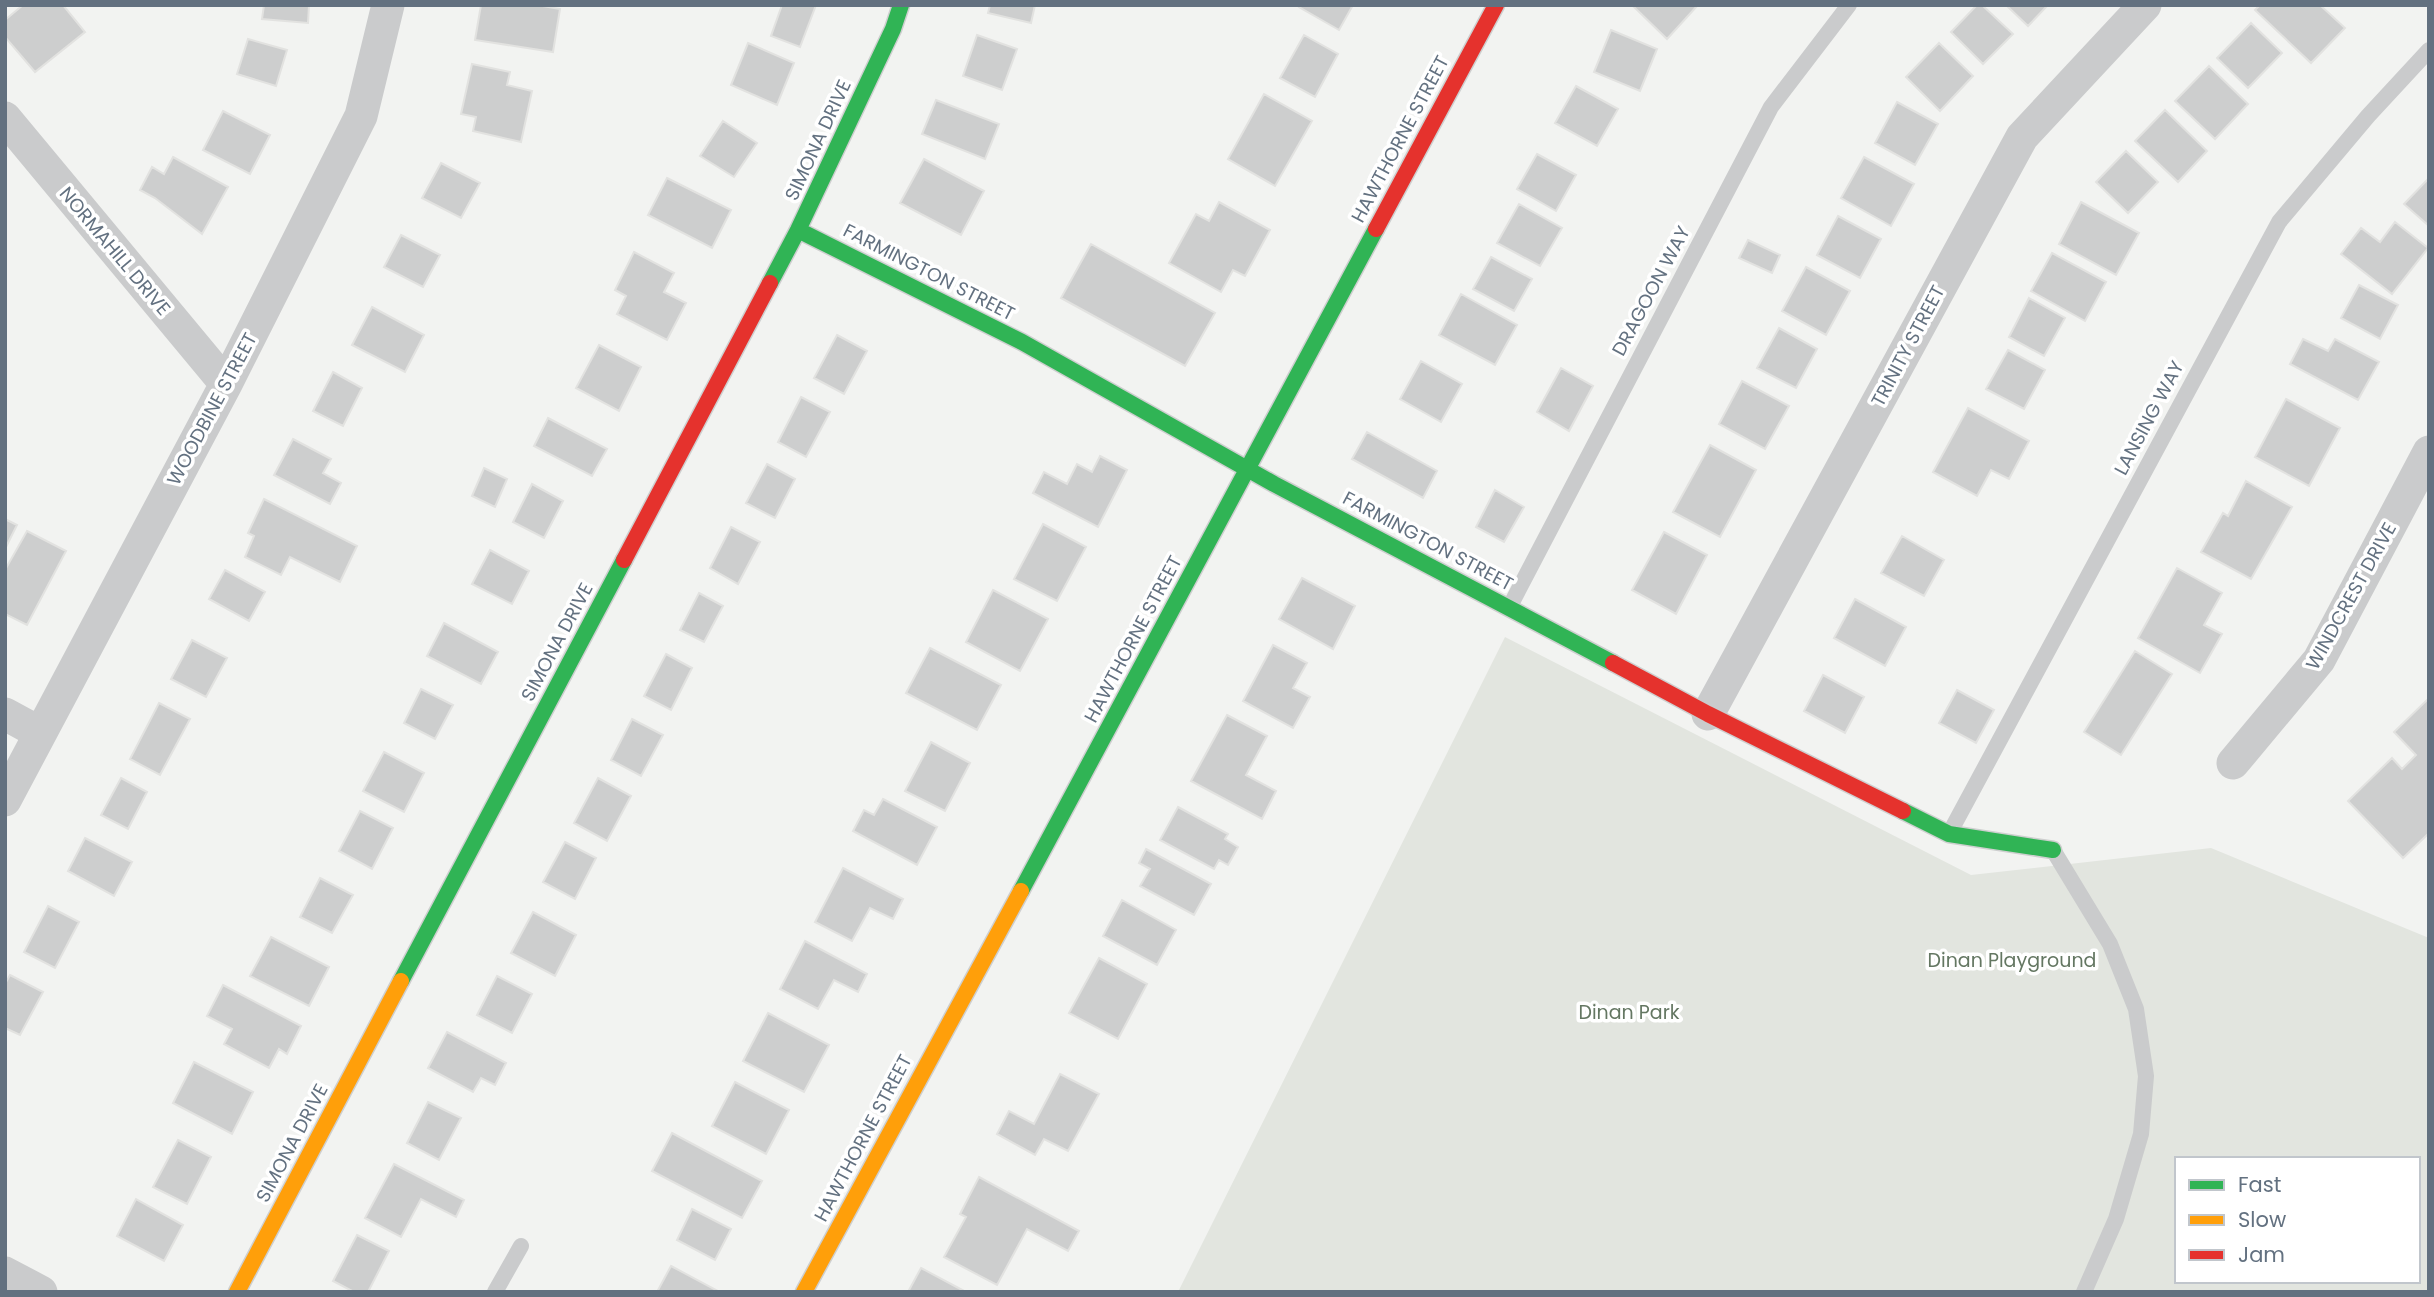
<svg xmlns="http://www.w3.org/2000/svg" width="2434" height="1297" font-family="Poppins,sans-serif">
  <style>
    .green { fill: #e2e5df; fill-rule: evenodd }
    .building { fill: #cdcece; stroke: #e2e2e0; stroke-width: 2 }
    .lines { fill: none; stroke-linecap: round; stroke-linejoin: round }
    .fast-casing { stroke: #cecfcf; stroke-width: 19 }
    .slow-casing { stroke: #cecfcf; stroke-width: 19 }
    .jam-casing { stroke: #cecfcf; stroke-width: 19 }
    .lane { stroke: #cacbcc; stroke-width: 16 }
    .street { stroke: #cacbcc; stroke-width: 33 }
    .fast { stroke: #30b455; stroke-width: 16 }
    .slow { stroke: #ff9f0a; stroke-width: 16 }
    .jam { stroke: #e5322d; stroke-width: 16 }
    .labels { text-anchor: middle; dominant-baseline: central; stroke-width: 7; stroke-linejoin: round; paint-order: stroke }
    .street-label { font-size: 19px; fill: #637180; stroke: #fff }
    .park-label { font-size: 19px; fill: #647762; stroke: #fff }
  </style>
  <rect width="100%" height="100%" fill="#f2f3f1"/>
  <path class="green" d="M1505,637L1971,875L2211,848L2429,938V1292H1178ZM2177,1159H2418V1281H2177Z"/>
  <path class="building" d="M23,5H63L85,32L35,72L5,37V20Z
    M264,5H309L308,23L262,19Z
    M481,5H537L560,9L553,52L475,40Z
    M782,5H816L800,47L771,36Z
    M990,5H1035L1031,23L988,13Z
    M1300,5H1353L1339,30L1299,7Z
    M1632,5H1698L1667,39Z
    M1977,5H1982L2013,34L1983,64L1951,32Z
    M2006,5H2048L2028,26Z
    M2260,5H2320L2345,28L2311,63L2255,10Z
    M2251,23L2282,53L2248,88L2217,58Z
    M1611,30L1657,49L1640,91L1594,72Z
    M977,35L1017,49L1002,90L963,76Z
    M1304,35L1338,54L1315,97L1280,78Z
    M248,39L287,50L276,86L237,74Z
    M748,43L794,63L777,105L731,85Z
    M1939,43L1973,76L1940,111L1906,77Z
    M472,64L510,72L507,85L532,91L521,142L473,131L476,117L461,114Z
    M2209,66L2248,104L2215,139L2175,101Z
    M1576,86L1618,109L1597,146L1555,123Z
    M1264,94L1312,121L1275,186L1228,159Z
    M936,100L999,124L985,159L922,134Z
    M1897,102L1938,124L1915,165L1875,143Z
    M2165,110L2207,151L2178,182L2135,141Z
    M223,111L270,135L250,174L203,150Z
    M723,121L757,143L734,177L700,156Z
    M2126,151L2158,182L2128,213L2096,182Z
    M1537,154L1576,175L1556,211L1517,189Z
    M173,157L228,187L202,234L155,198L140,190L152,167L164,174Z
    M1864,157L1914,184L1891,226L1841,198Z
    M924,159L984,191L961,235L900,203Z
    M441,163L480,183L461,218L422,198Z
    M667,178L731,210L712,248L648,215Z
    M2429,178V226L2404,204Z
    M1219,202L1270,230L1245,276L1233,270L1221,292L1169,263L1196,214L1209,221Z
    M2081,202L2139,233L2116,275L2059,244Z
    M1519,204L1562,228L1540,266L1497,243Z
    M1838,216L1881,239L1860,278L1817,255Z
    M2395,222L2428,248L2392,294L2341,254L2361,228L2380,242Z
    M401,235L440,255L423,287L384,267Z
    M1748,240L1780,255L1772,273L1739,258Z
    M1091,244L1215,313L1185,366L1061,298Z
    M634,252L674,273L664,292L686,303L667,340L617,314L626,296L615,290Z
    M2052,253L2106,282L2085,321L2031,291Z
    M1491,257L1532,279L1514,311L1473,289Z
    M1806,267L1850,291L1826,335L1782,311Z
    M2359,285L2398,305L2380,339L2341,318Z
    M1461,294L1517,325L1495,365L1439,335Z
    M2029,298L2065,318L2044,356L2009,337Z
    M372,307L424,335L405,372L352,345Z
    M1779,328L1817,349L1796,388L1757,368Z
    M837,335L867,351L844,394L814,378Z
    M2303,339L2328,351L2335,339L2379,362L2358,400L2290,364Z
    M599,345L641,367L619,411L576,388Z
    M2008,350L2045,370L2024,409L1986,389Z
    M1421,361L1462,384L1441,422L1400,399Z
    M1561,368L1593,386L1569,431L1537,412Z
    M333,372L362,388L343,426L313,411Z
    M1742,381L1789,406L1765,449L1719,424Z
    M801,397L830,412L806,457L778,442Z
    M2286,399L2340,428L2309,486L2255,457Z
    M1968,408L2029,441L2009,479L1991,470L1977,496L1933,472Z
    M548,418L607,449L592,476L534,446Z
    M1367,432L1437,471L1423,498L1352,459Z
    M293,439L331,459L323,473L341,483L330,504L274,475Z
    M1710,445L1756,470L1720,537L1673,512Z
    M1100,456L1127,470L1098,527L1033,493L1044,472L1067,484L1077,464L1092,472Z
    M767,464L795,479L775,518L746,503Z
    M484,468L507,479L495,507L472,496Z
    M2246,481L2292,507L2251,579L2201,552L2223,513L2228,516Z
    M532,484L563,501L544,538L513,522Z
    M1495,490L1524,507L1504,542L1476,527Z
    M264,499L357,546L340,582L290,557L281,575L245,557L254,536L248,533Z
    M5,519L17,525L5,549Z
    M1043,524L1086,547L1057,601L1014,579Z
    M731,527L760,542L738,584L710,568Z
    M27,531L66,551L27,625L5,614V570Z
    M1664,532L1707,555L1676,614L1632,590Z
    M1902,536L1944,560L1924,596L1881,573Z
    M490,550L529,571L512,604L472,584Z
    M2177,568L2222,593L2204,625L2222,634L2200,673L2138,638Z
    M225,570L265,592L249,621L209,599Z
    M1302,578L1355,606L1333,649L1279,619Z
    M993,590L1048,619L1020,671L966,642Z
    M699,593L723,606L704,642L680,630Z
    M1855,599L1906,627L1885,666L1834,638Z
    M444,623L498,652L481,684L427,656Z
    M192,640L227,658L206,697L171,679Z
    M1273,645L1307,663L1293,688L1310,697L1293,728L1243,701Z
    M930,648L1001,685L977,730L906,693Z
    M2135,651L2172,674L2121,755L2084,732Z
    M666,654L692,668L671,710L644,696Z
    M1823,675L1864,697L1845,733L1804,711Z
    M421,689L453,705L435,739L404,723Z
    M1957,690L1994,710L1976,743L1939,723Z
    M2429,698V833L2403,858L2348,801L2392,758L2402,769L2416,755L2394,732Z
    M159,703L190,719L160,775L130,759Z
    M1227,715L1267,736L1246,775L1276,791L1262,819L1191,781Z
    M632,719L663,735L641,776L611,760Z
    M931,742L970,763L945,811L905,791Z
    M384,752L424,773L404,812L363,791Z
    M121,778L147,792L128,829L101,815Z
    M598,778L631,796L607,841L574,823Z
    M883,799L937,827L917,865L853,831L864,810L874,815Z
    M1178,807L1228,834L1225,839L1238,847L1228,865L1219,860L1214,869L1160,840Z
    M360,811L393,828L372,869L339,851Z
    M85,838L132,862L114,896L68,871Z
    M565,842L596,858L575,899L543,882Z
    M1146,849L1211,884L1194,915L1140,886L1150,869L1139,863Z
    M843,868L903,899L893,919L870,908L852,941L815,922Z
    M320,878L353,895L332,933L300,917Z
    M1122,900L1176,930L1157,965L1103,936Z
    M48,906L79,922L55,968L24,952Z
    M533,912L576,935L555,976L511,953Z
    M271,937L329,967L309,1006L250,976Z
    M805,941L867,974L858,992L834,980L818,1009L780,989Z
    M1099,958L1147,984L1118,1039L1069,1013Z
    M10,975L43,992L20,1035L5,1028V984Z
    M497,976L532,994L512,1033L477,1015Z
    M223,985L301,1026L287,1054L279,1049L269,1068L224,1044L232,1029L207,1016Z
    M768,1013L829,1045L804,1092L743,1061Z
    M447,1032L506,1063L495,1085L481,1078L473,1092L428,1068Z
    M194,1062L253,1092L232,1134L173,1103Z
    M1060,1074L1099,1094L1068,1151L1044,1139L1035,1155L997,1134L1009,1111L1034,1124Z
    M735,1082L789,1110L766,1154L712,1126Z
    M428,1102L461,1118L439,1160L407,1143Z
    M672,1133L762,1181L742,1218L652,1171Z
    M178,1140L211,1157L187,1204L153,1187Z
    M394,1164L464,1200L456,1217L421,1199L401,1237L365,1218Z
    M979,1177L1079,1231L1068,1251L1027,1229L997,1285L944,1257L966,1217L960,1214Z
    M136,1199L183,1225L164,1261L117,1236Z
    M692,1209L731,1229L715,1260L677,1240Z
    M357,1235L389,1251L368,1292H354L333,1281Z
    M671,1266L718,1291V1292H657Z
    M921,1268L966,1292H908Z"/>
  <g class="lines">
    <g class="fast-casing">
      <path id="fast" d="M798,230L1022,342L1274,484L1613,663
        M770,283L798,230L893,29L901,5
        M1903,811L1949,834L2053,850
        M1021,891L1376,229
        M401,981L624,560"/>
    </g>
    <g class="slow-casing">
      <path id="slow" d="M237,1292L401,981
        M804,1292L1021,891"/>
    </g>
    <g class="jam-casing">
      <path id="jam" d="M1376,229L1496,5
        M624,560L770,283
        M1613,663L1708,714L1903,811"/>
    </g>
    <path class="lane" d="M1509,608L1771,107L1849,5
      M1949,834L2279,222L2368,116L2429,50
      M2053,850L2110,944L2136,1009L2146,1076L2141,1134L2116,1219L2084,1292
      M495,1292L521,1246"/>
    <path class="street" d="M5,118L226,384
      M5,714L40,733
      M1708,714L2022,137L2145,5
      M2233,763L2319,660L2429,452
      M5,800L226,384L361,116L388,5
      M5,1273L41,1292"/>
    <use href="#fast" class="fast"/>
    <use href="#slow" class="slow"/>
    <use href="#jam" class="jam"/>
  </g>
  <g class="labels">
    <g class="street-label">
      <text transform="translate(1400 139) rotate(-62)">HAWTHORNE STREET</text>
      <text transform="translate(818 140) rotate(-65)">SIMONA DRIVE</text>
      <text transform="translate(115 251) rotate(50)">NORMAHILL DRIVE</text>
      <text transform="translate(929 272) rotate(27)">FARMINGTON STREET</text>
      <text transform="translate(1651 291) rotate(-62)">DRAGOON WAY</text>
      <text transform="translate(1908 346) rotate(-62)">TRINITY STREET</text>
      <text transform="translate(212 409) rotate(-62)">WOODBINE STREET</text>
      <text transform="translate(2149 418) rotate(-62)">LANSING WAY</text>
      <text transform="translate(1428 541) rotate(28)">FARMINGTON STREET</text>
      <text transform="translate(2351 596) rotate(-61)">WINDCREST DRIVE</text>
      <text transform="translate(1133 639) rotate(-62)">HAWTHORNE STREET</text>
      <text transform="translate(557 642) rotate(-62)">SIMONA DRIVE</text>
      <text transform="translate(863 1138) rotate(-62)">HAWTHORNE STREET</text>
      <text transform="translate(292 1143) rotate(-62)">SIMONA DRIVE</text>
    </g>
    <g class="park-label">
      <text x="2012" y="960">Dinan Playground</text>
      <text x="1629" y="1012">Dinan Park</text>
    </g>
  </g>
  <rect width="2434" height="1297" fill="none" stroke="#637180" stroke-width="14"/>
  <rect x="2175" y="1157" width="245" height="126" fill="#ffffff" stroke="#c1c6cc" stroke-width="2"/>
  <rect x="2189" y="1180" width="35" height="10" fill="#30b455" stroke="#c1c6cc" stroke-width="2"/>
  <text x="2238" y="1192" font-size="21" fill="#637180">Fast</text>
  <rect x="2189" y="1215" width="35" height="10" fill="#ff9f0a" stroke="#c1c6cc" stroke-width="2"/>
  <text x="2238" y="1227" font-size="21" fill="#637180">Slow</text>
  <rect x="2189" y="1250" width="35" height="10" fill="#e5322d" stroke="#c1c6cc" stroke-width="2"/>
  <text x="2238" y="1262" font-size="21" fill="#637180">Jam</text>
</svg>
